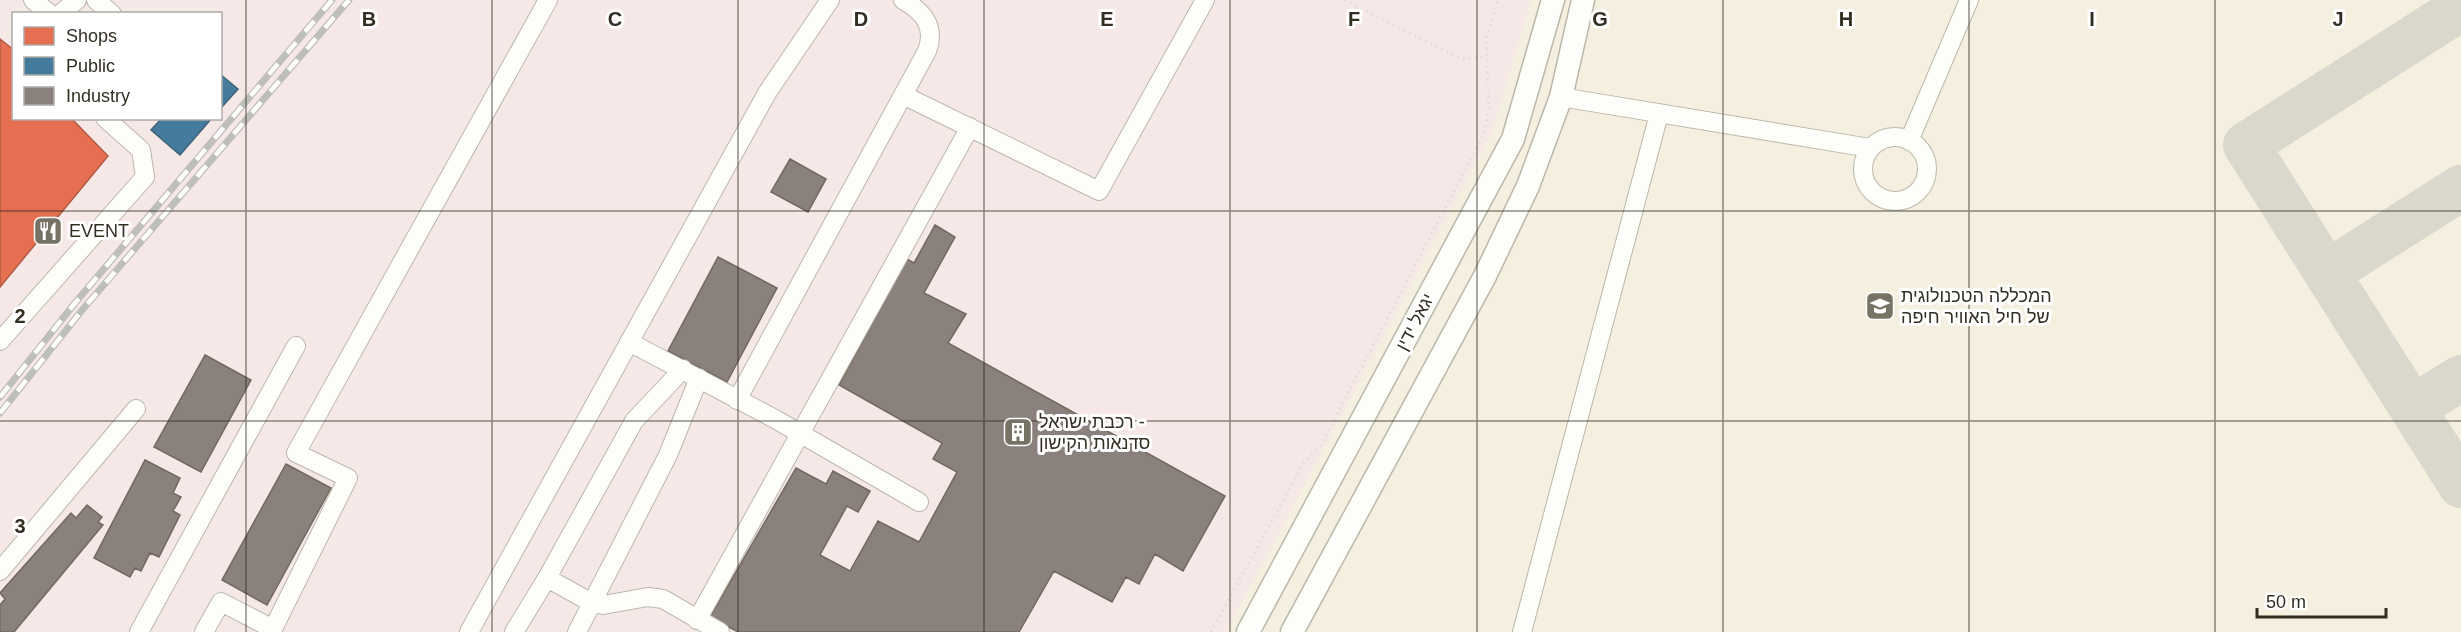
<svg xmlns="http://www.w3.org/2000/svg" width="2461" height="632" font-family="Arial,'Noto Sans Hebrew',sans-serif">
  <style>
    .industrial { fill: #f7e8e8; fill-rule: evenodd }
    .shops { fill: #e76f51; stroke: #b15c43; stroke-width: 1.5 }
    .public { fill: #457b9d; stroke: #3f6478; stroke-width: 1.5 }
    .industry { fill: #8a817c; stroke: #706861; stroke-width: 1.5 }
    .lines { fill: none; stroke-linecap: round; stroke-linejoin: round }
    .taxiway { stroke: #dad7cc; stroke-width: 46 }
    .minor-casing { stroke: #bbb7aa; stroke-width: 20 }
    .major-casing { stroke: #bbb7aa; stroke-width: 25 }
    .path { stroke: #dfddd7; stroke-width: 3; stroke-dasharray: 1.5 4.5; stroke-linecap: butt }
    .minor { stroke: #fdfdfa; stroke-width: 18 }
    .major { stroke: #fdfdfa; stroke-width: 22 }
    .rail-casing { stroke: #bfbfba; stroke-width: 7 }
    .rail { stroke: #fff; stroke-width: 4.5; stroke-dasharray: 14; stroke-linecap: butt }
    .grid { fill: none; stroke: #322e22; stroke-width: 1.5; stroke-opacity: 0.55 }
    .labels { text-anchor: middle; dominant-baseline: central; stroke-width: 6; stroke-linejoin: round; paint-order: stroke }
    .poi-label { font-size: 18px; fill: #322e22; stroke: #fff; text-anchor: start }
    .street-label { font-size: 18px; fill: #322e22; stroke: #fff }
    .grid-label { font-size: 20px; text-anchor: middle; font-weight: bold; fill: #322e22; stroke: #fff; stroke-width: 6; stroke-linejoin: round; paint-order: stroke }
  </style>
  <rect width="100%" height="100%" fill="#f4efde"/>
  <path class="industrial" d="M0,0H1531L1492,132L1226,632H0ZM14,14H220V118H14Z"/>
  <path class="shops" d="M0,39L14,50V118H71L108,156L0,287Z"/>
  <path class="public" d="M220,74L238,89L220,109Z
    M162,118H212L180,155L151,130Z"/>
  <path class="industry" d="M790,159L826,179L808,212L771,192Z
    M935,225L955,237L924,293L966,314L948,343L1225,496L1183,571L1155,554L1139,584L1126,577L1112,602L1054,571L1019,632H738L710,617L796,468L826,484L833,471L870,491L858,512L847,506L820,555L850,571L878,521L919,542L957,472L933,459L942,443L839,385L907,259L914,263Z
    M718,257L777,288L727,382L668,351Z
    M205,355L251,380L201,472L154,447Z
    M145,460L180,478L173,493L181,497L173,511L180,515L159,557L150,553L141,571L135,568L130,577L94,558Z
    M286,464L331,488L267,605L222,580Z
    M87,505L102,517L98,522L103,525L14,632H0V605L5,599L0,593L71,513L76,518Z"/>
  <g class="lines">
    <path class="taxiway" d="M2461,8L2246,145L2461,485
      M2327,273L2461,188
      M2413,408L2461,378"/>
    <g class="minor-casing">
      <path id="minor" d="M33,0L50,14
        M96,0L112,14
        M60,14L77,0
        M903,95L1099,191L1205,0
        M1561,97L1870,148
        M1863 169a32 32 0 1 1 64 0a32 32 0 1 1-64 0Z
        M1909,141L1969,0
        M0,341L145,177L141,150L105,118
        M629,342L775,419L919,502
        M737,400L927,51C936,27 924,12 903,0
        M0,571L136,409
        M547,578L592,603L603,605L648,597L663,599L720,632
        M697,620L970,127
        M139,632L296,346
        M204,632L221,602L273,629L348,478L296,453L548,0
        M469,632L767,93L830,0
        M514,632L547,578L634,421L683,369
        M577,632L668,455L699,378
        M1522,632L1659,114"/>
    </g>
    <g class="major-casing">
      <path id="major" d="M1248,632L1513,139L1553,0
        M1292,632L1485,276L1528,186L1561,97L1583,0"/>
    </g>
    <path class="path" d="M1345,0L1453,55L1464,59L1486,57
      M1211,632L1304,462L1320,446L1484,134L1489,108L1486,39L1498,0"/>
    <use href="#minor" class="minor"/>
    <use href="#major" class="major"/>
    <g class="rail-casing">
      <path id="rail" d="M0,397L75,303L332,0
        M0,413L83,309L349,0"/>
    </g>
    <use href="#rail" class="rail"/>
  </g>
  <path class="grid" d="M246,0V632M492,0V632M738,0V632M984,0V632M1230,0V632M1477,0V632M1723,0V632M1969,0V632M2215,0V632M0,211H2461M0,421H2461"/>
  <defs>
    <g id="restaurant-square" transform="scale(1.5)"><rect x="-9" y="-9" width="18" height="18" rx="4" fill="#767264" stroke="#fff"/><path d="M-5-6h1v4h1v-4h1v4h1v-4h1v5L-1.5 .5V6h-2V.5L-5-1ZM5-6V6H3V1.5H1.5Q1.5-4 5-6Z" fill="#fff"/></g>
    <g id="university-square" transform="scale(1.5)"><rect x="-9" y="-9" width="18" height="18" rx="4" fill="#767264" stroke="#fff"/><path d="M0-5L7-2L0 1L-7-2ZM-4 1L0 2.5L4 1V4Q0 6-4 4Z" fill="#fff"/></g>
    <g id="building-square" transform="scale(1.5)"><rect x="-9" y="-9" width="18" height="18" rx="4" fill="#767264" stroke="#fff"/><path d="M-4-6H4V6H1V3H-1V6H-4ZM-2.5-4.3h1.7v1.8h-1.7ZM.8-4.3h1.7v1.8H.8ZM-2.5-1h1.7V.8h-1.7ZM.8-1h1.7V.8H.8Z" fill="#fff"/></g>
  </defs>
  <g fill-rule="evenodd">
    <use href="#restaurant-square" x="48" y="231"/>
    <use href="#university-square" x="1880" y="306"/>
    <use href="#building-square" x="1018" y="432"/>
  </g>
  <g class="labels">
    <g class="poi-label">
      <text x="69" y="231">EVENT</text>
      <text x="1901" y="296">המכללה הטכנולוגית<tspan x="1901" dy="21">של חיל האוויר חיפה</tspan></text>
      <text x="1039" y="422">רכבת ישראל -<tspan x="1039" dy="21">סדנאות הקישון</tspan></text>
    </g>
    <g class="street-label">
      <text transform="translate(1415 322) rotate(-62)">יגאל ידין</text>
    </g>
  </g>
  <g class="grid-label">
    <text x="369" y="26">B</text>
    <text x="615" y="26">C</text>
    <text x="861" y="26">D</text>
    <text x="1107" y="26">E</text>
    <text x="1354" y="26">F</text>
    <text x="1600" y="26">G</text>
    <text x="1846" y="26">H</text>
    <text x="2092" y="26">I</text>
    <text x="2338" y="26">J</text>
    <text x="20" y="323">2</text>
    <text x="20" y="533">3</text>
  </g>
  <rect x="12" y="12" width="210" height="108" fill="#ffffff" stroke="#adaba7" stroke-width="1.5"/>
  <rect x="24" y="27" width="30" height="18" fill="#e76f51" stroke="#adaba7" stroke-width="1.5"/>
  <text x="66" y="42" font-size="18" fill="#322e22">Shops</text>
  <rect x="24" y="57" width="30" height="18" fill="#457b9d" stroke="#adaba7" stroke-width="1.5"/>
  <text x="66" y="72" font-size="18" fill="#322e22">Public</text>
  <rect x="24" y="87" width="30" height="18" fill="#8a817c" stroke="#adaba7" stroke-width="1.5"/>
  <text x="66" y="102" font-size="18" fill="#322e22">Industry</text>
  <path d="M2257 608v9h129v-9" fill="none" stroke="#322e22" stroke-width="3"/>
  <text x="2266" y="608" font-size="18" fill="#322e22" stroke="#ffffff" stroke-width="4.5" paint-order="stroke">50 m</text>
</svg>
